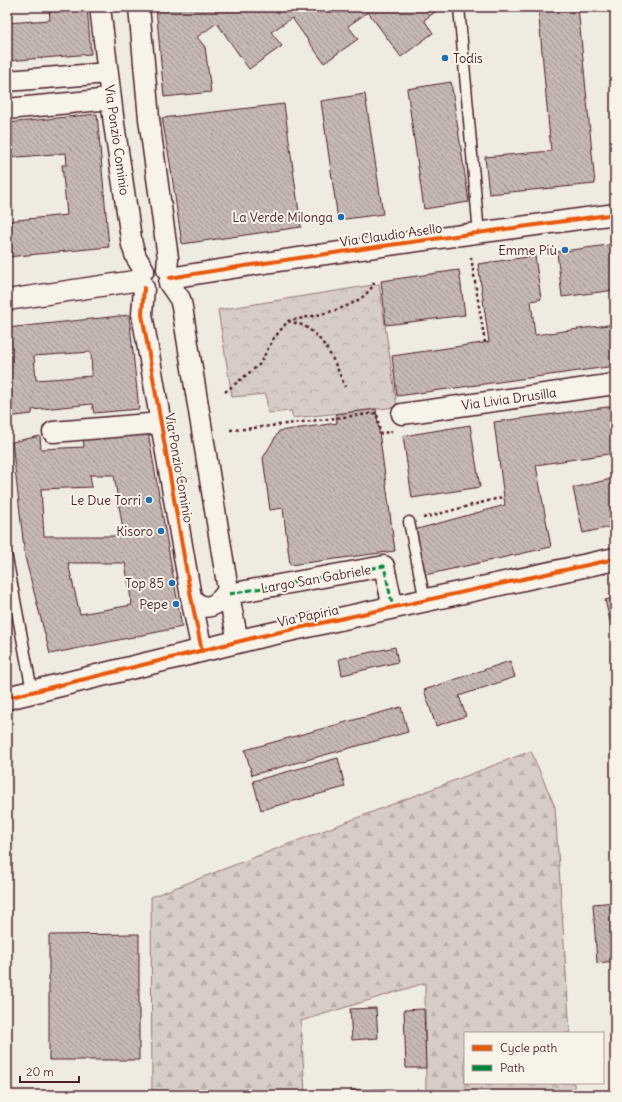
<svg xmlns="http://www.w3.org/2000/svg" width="622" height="1102" font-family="Delius,sans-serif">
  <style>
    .forest { fill: url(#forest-firs); stroke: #917678 }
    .park { fill: url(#park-crowns); stroke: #917678 }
    .building { fill: url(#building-back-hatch); stroke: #4a1f2b; fill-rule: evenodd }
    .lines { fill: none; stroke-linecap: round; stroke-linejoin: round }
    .lane-casing { stroke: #4a1f2b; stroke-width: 13 }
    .street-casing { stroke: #4a1f2b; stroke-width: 23 }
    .secondary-casing { stroke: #4a1f2b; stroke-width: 25 }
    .path { stroke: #4a1f2b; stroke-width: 2.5; stroke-dasharray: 3 3; stroke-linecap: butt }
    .lane { stroke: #f7f3e8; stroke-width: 10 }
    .street { stroke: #f7f3e8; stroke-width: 20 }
    .secondary { stroke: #f7f3e8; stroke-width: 22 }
    .quiet { stroke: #00873e; stroke-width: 3; stroke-dasharray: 6 3; stroke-linecap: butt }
    .cycleway-casing { stroke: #f7f3e8; stroke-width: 6 }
    .cycleway { stroke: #e8590c; stroke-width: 4 }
    .poi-dot { fill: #1f6fb2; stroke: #f7f3e8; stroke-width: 1.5 }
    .labels { text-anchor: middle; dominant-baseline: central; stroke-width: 4; stroke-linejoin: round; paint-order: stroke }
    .poi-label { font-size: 13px; fill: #4a1f2b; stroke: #f7f3e8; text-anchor: end }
    .street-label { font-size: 13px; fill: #4a1f2b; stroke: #f7f3e8 }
  </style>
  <defs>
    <pattern id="forest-firs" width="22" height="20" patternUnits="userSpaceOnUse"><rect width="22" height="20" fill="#d8cdc6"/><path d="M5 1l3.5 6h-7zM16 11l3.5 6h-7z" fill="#bbb0aa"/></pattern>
    <pattern id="park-crowns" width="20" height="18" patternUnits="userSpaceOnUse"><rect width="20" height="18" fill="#d8cdc6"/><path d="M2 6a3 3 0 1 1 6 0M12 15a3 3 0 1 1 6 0" fill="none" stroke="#bbb0aa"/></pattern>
    <pattern id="building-back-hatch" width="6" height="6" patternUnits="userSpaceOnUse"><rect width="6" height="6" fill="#c6b8b3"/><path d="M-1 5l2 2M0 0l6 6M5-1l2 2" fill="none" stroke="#a39592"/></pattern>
  </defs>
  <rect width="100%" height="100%" fill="#f0ebe0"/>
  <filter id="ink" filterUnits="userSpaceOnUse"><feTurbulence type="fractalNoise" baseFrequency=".025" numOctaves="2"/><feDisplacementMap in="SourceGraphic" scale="8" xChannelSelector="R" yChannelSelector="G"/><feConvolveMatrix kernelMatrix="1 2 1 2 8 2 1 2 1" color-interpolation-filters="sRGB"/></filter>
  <g filter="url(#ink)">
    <path class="forest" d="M531,751L555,807L570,1033H465V1083H574L575,1095H426L425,983L301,1021L305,1095H152L151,897Z"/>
    <path class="park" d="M379,284L397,407L293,418L291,411L268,413L266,394L232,397L218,310Z"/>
    <path class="building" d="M49,7H87L91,54L7,61V23L50,20Z
      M156,7H442L424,20L433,33L401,57L368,12L348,26L358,39L324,63L292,18L271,32L282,46L249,69L217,23L197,37L205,47L211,92L164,97Z
      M538,7H578L595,184L489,194L485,157L551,151Z
      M451,82L469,202L424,209L407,89Z
      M365,94L383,214L338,220L321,101Z
      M284,104L301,227L182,244L170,163L162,118Z
      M97,114L109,247L7,257V221L67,215L62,165H67L66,153L7,158V123Z
      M615,244V290L562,297L557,252Z
      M535,256L541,299L531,301L535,335L615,324V366L397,396L392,356L489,342L478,264Z
      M459,270L465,315L386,325L381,281Z
      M129,315L139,409L94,413L92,404L32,410V414L7,417V328ZM91,352L92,376L36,380L34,356Z
      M615,406V453L536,465L551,547L425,575L414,530L505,505L494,422Z
      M376,409L395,551L290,565L283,508L270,510L263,458L279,431L337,423L336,414Z
      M470,425L480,487L412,498L403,436Z
      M148,432L182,627L50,654L25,557L12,442L40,436L41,449L84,447L83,438ZM90,475H114L124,536H44L41,489L92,487ZM68,563H125L132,605L80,614Z
      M615,478V526L583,533L573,488Z
      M615,598V633H613L605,600Z
      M395,647L398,662L342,675L339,659Z
      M510,661L515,677L459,696L466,716L436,726L424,690Z
      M401,707L408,732L252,775L245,750Z
      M338,758L345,787L261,810L253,781Z
      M615,902V961L597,963L593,904Z
      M139,934V1060H49V935Z
      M615,963V985L612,964Z
      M376,1008L378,1038L352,1040L350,1009Z
      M424,1009L426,1068H406L404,1010Z
      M393,1089V1095H351V1090Z"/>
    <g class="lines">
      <g class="lane-casing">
        <path id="lane" d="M459,7L479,234
          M409,522L425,601
          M7,558L32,691"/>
      </g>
      <g class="street-casing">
        <path id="street" d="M100,7L114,124L132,245L136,257L144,270
          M139,7L149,119L168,258L167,270
          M7,81L108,73
          M7,109L111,99
          M170,278C318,253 467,235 615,214
          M169,283L180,299L182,307L228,590L238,642
          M144,288L142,314L191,597L202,651
          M7,300L141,280
          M402,414L615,384
          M53,432L161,423
          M229,594L384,566L393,608
          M191,597C204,615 219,605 228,590"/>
      </g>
      <g class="secondary-casing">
        <path id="secondary" d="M7,698L257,637L615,559"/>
      </g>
      <path class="path" d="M471,257L485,343
        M288,321C294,323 301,324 306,327C327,341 336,365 345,387
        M225,392L259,365L274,338L288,321C312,316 341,312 361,298C366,295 370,289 374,285L373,279
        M230,430L245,429L377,413L380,434L392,431
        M423,518L503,497"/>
      <use href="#lane" class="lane"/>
      <use href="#street" class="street"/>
      <use href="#secondary" class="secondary"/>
      <path class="quiet" d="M229,594L384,566L393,608"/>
      <g class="cycleway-casing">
        <path id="cycleway" d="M170,278C318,253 467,235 615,214
          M144,288L142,314L191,597L202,651
          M7,698L257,637L615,559"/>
      </g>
      <use href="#cycleway" class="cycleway"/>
    </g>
  </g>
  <g class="poi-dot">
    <circle cx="445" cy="58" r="4"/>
    <circle cx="341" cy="217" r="4"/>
    <circle cx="565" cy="250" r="4"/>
    <circle cx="149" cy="500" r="4"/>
    <circle cx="161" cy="531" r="4"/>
    <circle cx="172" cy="583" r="4"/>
    <circle cx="176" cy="604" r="4"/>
  </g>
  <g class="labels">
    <g class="poi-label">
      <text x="453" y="58" text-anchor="start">Todis</text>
      <text x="333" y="217">La Verde Milonga</text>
      <text x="557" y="250">Emme Più</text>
      <text x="141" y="500">Le Due Torri</text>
      <text x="153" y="531">Kisoro</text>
      <text x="164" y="583">Top 85</text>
      <text x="168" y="604">Pepe</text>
    </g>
    <g class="street-label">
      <text transform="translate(117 140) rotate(82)">Via Ponzio Cominio</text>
      <text transform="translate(391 235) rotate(-8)">Via Claudio Asello</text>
      <text transform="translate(509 399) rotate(-8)">Via Livia Drusilla</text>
      <text transform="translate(179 468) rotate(80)">Via Ponzio Cominio</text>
      <text transform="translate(316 579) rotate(-10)">Largo San Gabriele</text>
      <text transform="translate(308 616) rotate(-12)">Via Papiria</text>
    </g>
  </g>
  <rect width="622" height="1102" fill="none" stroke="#f7f3e8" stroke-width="24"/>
  <rect x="12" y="12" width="598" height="1078" fill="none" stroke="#4a1f2b" stroke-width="1.5" filter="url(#ink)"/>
  <rect x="464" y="1032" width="140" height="52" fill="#f7f3e8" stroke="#b29e9c"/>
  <rect x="472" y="1045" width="20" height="6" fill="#e8590c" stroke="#b29e9c"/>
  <text x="500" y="1052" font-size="12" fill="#4a1f2b">Cycle path</text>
  <rect x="472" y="1065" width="20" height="6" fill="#00873e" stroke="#b29e9c"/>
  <text x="500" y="1072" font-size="12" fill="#4a1f2b">Path</text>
  <path d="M20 1076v6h59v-6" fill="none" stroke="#4a1f2b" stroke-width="2"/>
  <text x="26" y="1076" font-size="12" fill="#4a1f2b" stroke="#f7f3e8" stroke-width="3" paint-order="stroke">20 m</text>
</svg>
